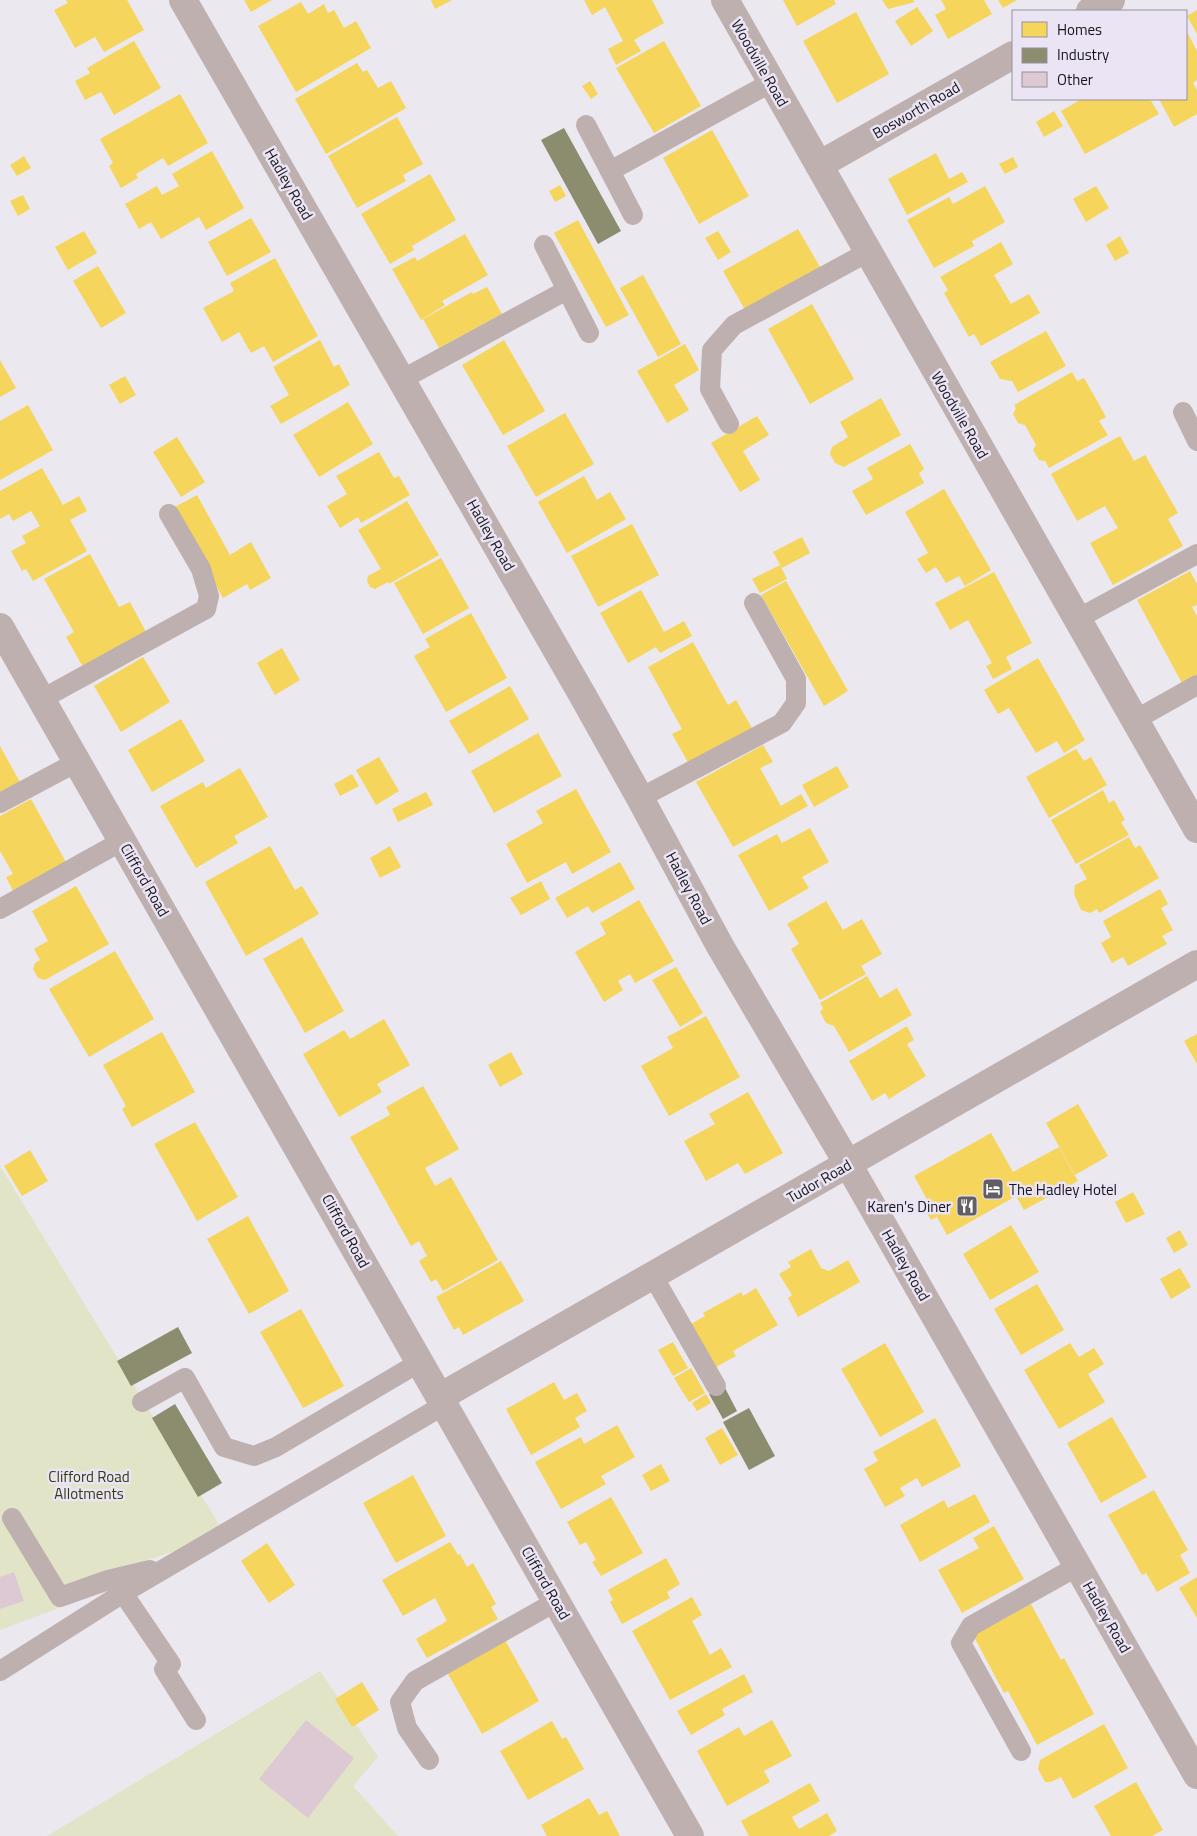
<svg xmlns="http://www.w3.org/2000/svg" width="1197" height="1836" font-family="'Titillium Web',sans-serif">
<rect width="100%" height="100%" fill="#ebe8f0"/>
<g fill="#e1e4c6">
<polygon points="0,1166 225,1534 106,1574 107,1590 0,1630"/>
<polygon points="320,1671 378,1757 353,1786 398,1836 47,1836"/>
</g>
<g fill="#f6d55c">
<polygon points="66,0 127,0 144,30 104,52 95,37 75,48 54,10 68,3"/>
<polygon points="244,0 272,0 251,12"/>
<polygon points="431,0 452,0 435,9"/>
<polygon points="584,0 652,0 664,23 634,40 641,51 616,65 608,49 623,41 605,7 592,15"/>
<polygon points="783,0 834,0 836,4 797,26"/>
<polygon points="882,0 913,0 915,2 888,9"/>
<polygon points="941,0 984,0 992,14 948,39 935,15 946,9"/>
<polygon points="998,0 1017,0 1003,8"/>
<polygon points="301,2 308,14 324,4 328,13 334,10 344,28 356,21 371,48 296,92 258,26"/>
<polygon points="917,7 933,31 911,46 895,21"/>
<polygon points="1197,10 1197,34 1187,16"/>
<polygon points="856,12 889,74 837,103 803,41"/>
<polygon points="1186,30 1197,51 1197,80 1193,83 1197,90 1197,114 1174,127 1159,99 1186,99"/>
<polygon points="134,41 161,88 114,115 101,92 85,100 75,81 90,73 87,68"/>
<polygon points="664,41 701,106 654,133 616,68"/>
<polygon points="357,63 363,72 367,70 378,88 391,81 406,108 326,154 295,99"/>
<polygon points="590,81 598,94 591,99 582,86"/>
<polygon points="180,94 208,143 168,166 163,158 136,174 138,178 121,188 109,166 113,163 100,139"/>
<polygon points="1082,99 1150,99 1159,114 1085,154 1061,111"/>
<polygon points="1054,111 1063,126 1044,137 1036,122"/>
<polygon points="397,117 423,164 403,175 406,181 357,208 328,156"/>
<polygon points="712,130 749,196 699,224 663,158"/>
<polygon points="212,151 244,208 206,230 199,217 161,239 151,222 139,229 125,204 157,186 162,195 179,186 172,174"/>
<polygon points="936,153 949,179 962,172 968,182 907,215 888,179"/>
<polygon points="24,156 31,168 17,176 10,165"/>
<polygon points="1013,157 1018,167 1005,174 999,164"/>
<polygon points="430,174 456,220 412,246 414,250 390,264 361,214"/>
<polygon points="560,185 566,196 555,202 549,191"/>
<polygon points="985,186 1005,222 972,241 974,246 934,268 907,220 949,197 953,204"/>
<polygon points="1096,186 1109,208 1086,222 1073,199"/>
<polygon points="23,195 30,209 18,216 10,201"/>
<polygon points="251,218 271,252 227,276 208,242"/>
<polygon points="578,220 629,315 606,327 554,233"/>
<polygon points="798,229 820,267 745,310 723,271"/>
<polygon points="84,231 97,253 68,270 55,247"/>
<polygon points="718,231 731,252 718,260 705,238"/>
<polygon points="465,234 488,275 442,301 445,305 421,320 392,269 415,257 417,261"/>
<polygon points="1120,236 1129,253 1115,261 1106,245"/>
<polygon points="1001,242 1013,264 994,275 1011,304 1029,294 1040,313 981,346 974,334 969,337 944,293 948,290 940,277"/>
<polygon points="275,258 318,336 273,362 264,346 251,353 239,332 222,342 203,308 234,291 230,283"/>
<polygon points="98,266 126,313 101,328 73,281"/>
<polygon points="643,275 681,344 658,357 620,288"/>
<polygon points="487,287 502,314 439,348 423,319 472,292 473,294"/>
<polygon points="812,304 854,379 810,404 768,329"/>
<polygon points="1046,331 1066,366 1018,392 1012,381 1000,379 990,362"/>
<polygon points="320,340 334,367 339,364 350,385 281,424 270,406 289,395 273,367"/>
<polygon points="504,340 545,411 503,435 462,365"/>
<polygon points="685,344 699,370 674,385 689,410 667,423 637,371"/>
<polygon points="0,360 16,388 0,397"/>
<polygon points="1072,372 1077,381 1084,378 1096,399 1106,417 1099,421 1108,435 1049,468 1045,461 1039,460 1033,450 1036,445 1025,425 1018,423 1013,414 1016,408 1014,405"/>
<polygon points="125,376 136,395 120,404 109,385"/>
<polygon points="881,398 901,435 844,467 835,463 830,454 832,447 848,437 840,422"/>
<polygon points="348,402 373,444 319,477 293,435"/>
<polygon points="28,405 53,450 0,480 0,421"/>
<polygon points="565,413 594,464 536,497 507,446"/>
<polygon points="757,416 769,435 743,451 760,480 740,492 711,443"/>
<polygon points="1120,436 1134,461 1145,455 1178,513 1168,519 1183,546 1113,585 1090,543 1118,528 1105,506 1077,521 1051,474"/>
<polygon points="177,437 205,482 181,497 153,452"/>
<polygon points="910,444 924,469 919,473 924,483 866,515 852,491 873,479 867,468"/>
<polygon points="379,452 394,478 399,476 410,495 361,523 358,517 340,528 327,506 347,494 336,476"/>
<polygon points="42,468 63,505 79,496 87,511 70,520 87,551 33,581 26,569 22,571 11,551 26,543 22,536 40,526 31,511 13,521 9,514 0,519 0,491"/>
<polygon points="584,476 597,500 610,492 626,519 567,553 538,502"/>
<polygon points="944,489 991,570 965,586 959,576 946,583 936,567 926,573 917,559 928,553 905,512"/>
<polygon points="197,495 230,555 251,542 271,578 250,590 247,584 223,598 173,508"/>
<polygon points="407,501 439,555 389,584 388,582 375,589 370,587 367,581 368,576 381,569 358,530"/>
<polygon points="632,524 659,575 598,607 571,556"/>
<polygon points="802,537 810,553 782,568 773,552"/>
<polygon points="90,554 119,607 130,602 146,632 83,667 66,637 74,632 44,579"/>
<polygon points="441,558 469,608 423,634 394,583"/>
<polygon points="780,565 787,579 760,593 752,579"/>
<polygon points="1190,571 1197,584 1197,605 1192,607 1197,616 1197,678 1183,685 1137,600"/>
<polygon points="994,572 1032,643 1006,657 1012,669 993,679 986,666 992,663 968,620 950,630 935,603"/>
<polygon points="786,581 848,691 824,706 761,595"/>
<polygon points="641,590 664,632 684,621 692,636 660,653 656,647 628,663 600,613"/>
<polygon points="471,613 507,678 446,712 414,656 430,647 425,639"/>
<polygon points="693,642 728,705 736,700 753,730 689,764 672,734 682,729 648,667"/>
<polygon points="282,648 300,680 275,695 257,663"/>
<polygon points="143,657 170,702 121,732 94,686"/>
<polygon points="1038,658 1085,740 1064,753 1057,741 1036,753 1009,708 998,714 984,690"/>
<polygon points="510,686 529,719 469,754 449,721"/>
<polygon points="181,719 205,761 152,792 128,750"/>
<polygon points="538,733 562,776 494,813 471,771"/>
<polygon points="763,745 773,762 760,768 781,806 801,794 808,806 733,847 696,782"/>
<polygon points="0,746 20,782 0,793"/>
<polygon points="1076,749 1084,761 1091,757 1107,785 1049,818 1026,777"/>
<polygon points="379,757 399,791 376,805 356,770"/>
<polygon points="837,766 849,787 814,807 802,785"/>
<polygon points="240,768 268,817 234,836 238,843 196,868 160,806 203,782 206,788"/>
<polygon points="352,774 359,786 340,796 334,784"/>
<polygon points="576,789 611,852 572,874 566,862 527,883 506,844 543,823 536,811"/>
<polygon points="1103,790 1109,803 1114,800 1125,820 1121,822 1129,835 1076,864 1051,820"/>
<polygon points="426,792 433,805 398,822 392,809"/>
<polygon points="31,799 67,864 14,893 6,877 13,874 0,851 0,816"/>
<polygon points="810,828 829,862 802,877 809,888 769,911 738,855 777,834 782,843"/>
<polygon points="1129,837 1135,848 1140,845 1159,878 1099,913 1097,909 1090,913 1081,910 1074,894 1075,885 1087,879 1079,865"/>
<polygon points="270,846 295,890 302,886 319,914 246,956 205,882"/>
<polygon points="390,846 401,867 380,878 370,858"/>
<polygon points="620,862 635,889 592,913 588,906 567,918 555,898"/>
<polygon points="541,881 550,899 521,915 510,898"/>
<polygon points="76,886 109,944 45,980 38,978 33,969 35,963 40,960 34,949 48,941 32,911"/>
<polygon points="1160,889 1168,904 1161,908 1173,930 1162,936 1167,944 1128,966 1123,957 1112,963 1101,943 1111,937 1103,921"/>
<polygon points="639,900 674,961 635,983 630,974 618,981 623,990 604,1002 575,952 606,934 600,923"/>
<polygon points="826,901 843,930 862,919 882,954 861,966 866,974 820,1000 791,949 799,944 787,924"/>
<polygon points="302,937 344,1011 305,1033 263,959"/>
<polygon points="115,951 154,1019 89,1057 49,989"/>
<polygon points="676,967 703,1013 680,1027 652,980"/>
<polygon points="867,976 880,998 897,988 912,1015 849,1052 834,1026 826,1023 820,1012 823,1008 820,1003"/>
<polygon points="706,1016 740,1077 669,1116 641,1066 673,1048 667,1037"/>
<polygon points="384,1019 410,1065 377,1084 382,1092 339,1117 303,1054 344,1030 350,1039"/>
<polygon points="907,1026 914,1040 907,1044 926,1076 889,1099 885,1093 872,1101 849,1061"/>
<polygon points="162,1032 195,1092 132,1127 122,1109 126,1106 103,1065"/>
<polygon points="1197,1034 1197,1064 1184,1041"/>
<polygon points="511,1052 523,1074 500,1087 488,1065"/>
<polygon points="423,1086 459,1149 425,1168 435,1186 451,1177 498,1260 443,1291 436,1279 431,1282 419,1261 427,1256 419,1241 411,1246 350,1137 390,1115 386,1107"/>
<polygon points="748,1092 783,1153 745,1174 738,1163 706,1181 684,1141 715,1124 709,1114"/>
<polygon points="1078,1104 1108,1156 1075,1175 1046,1123"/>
<polygon points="195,1122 238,1197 197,1221 154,1144"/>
<polygon points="991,1133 1013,1172 1059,1147 1078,1181 1024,1210 1016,1196 947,1235 937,1217 931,1220 922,1205 928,1201 914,1176"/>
<polygon points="30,1150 48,1181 22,1196 4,1166"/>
<polygon points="1133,1192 1145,1214 1126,1223 1115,1202"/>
<polygon points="248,1216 289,1291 249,1314 207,1239"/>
<polygon points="1011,1225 1039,1272 990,1300 963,1254"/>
<polygon points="1180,1230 1188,1245 1174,1253 1166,1238"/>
<polygon points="811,1249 821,1268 829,1271 848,1260 860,1282 798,1317 788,1298 792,1295 779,1274 791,1267 788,1262"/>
<polygon points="501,1261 524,1301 463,1335 459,1327 454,1330 436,1297"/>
<polygon points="1180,1268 1191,1287 1171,1299 1160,1279"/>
<polygon points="1037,1284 1064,1330 1021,1355 994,1309"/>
<polygon points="756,1288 778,1325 733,1351 736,1356 716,1367 691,1324 705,1316 703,1313 741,1292 743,1296"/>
<polygon points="301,1309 344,1386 303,1408 260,1332"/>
<polygon points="673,1342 688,1368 673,1376 658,1350"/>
<polygon points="885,1343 924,1412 880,1437 841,1369"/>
<polygon points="1070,1343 1079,1357 1094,1348 1104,1364 1088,1374 1105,1402 1059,1429 1024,1370"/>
<polygon points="691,1368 705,1393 689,1402 674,1378"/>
<polygon points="554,1382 564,1400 577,1393 587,1411 575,1418 580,1427 531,1455 506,1409"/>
<polygon points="706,1394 711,1403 697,1411 692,1403"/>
<polygon points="1112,1417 1147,1477 1101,1503 1067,1443"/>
<polygon points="935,1418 961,1466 922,1487 917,1478 900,1488 905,1496 885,1507 864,1469 878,1461 873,1452"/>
<polygon points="617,1425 635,1457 601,1476 606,1484 561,1509 535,1462 581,1437 584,1444"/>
<polygon points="722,1428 738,1455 720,1465 705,1438"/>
<polygon points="661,1464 670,1481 651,1491 642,1475"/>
<polygon points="413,1475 446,1536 396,1563 363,1503"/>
<polygon points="1154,1490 1188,1550 1180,1555 1190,1573 1157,1592 1146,1573 1142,1575 1108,1515"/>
<polygon points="975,1494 990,1522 920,1562 900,1525 944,1500 948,1508"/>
<polygon points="611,1497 643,1553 601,1576 592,1562 596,1560 586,1542 580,1545 567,1522"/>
<polygon points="994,1526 1024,1579 962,1613 938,1570 979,1548 973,1538"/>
<polygon points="450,1542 458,1555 460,1554 467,1567 473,1563 496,1604 491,1607 498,1619 427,1658 416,1639 447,1621 435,1598 403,1616 382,1580"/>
<polygon points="267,1543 295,1585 269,1603 241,1561"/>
<polygon points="666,1558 680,1584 667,1592 670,1598 622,1624 610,1602 613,1600 608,1590"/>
<polygon points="1197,1577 1197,1618 1179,1588"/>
<polygon points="692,1597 702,1615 692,1621 710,1655 721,1648 732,1667 670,1700 632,1631"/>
<polygon points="1031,1604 1061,1660 1064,1658 1094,1714 1037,1745 1008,1691 1004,1693 973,1635"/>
<polygon points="505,1640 539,1701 482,1734 447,1672"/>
<polygon points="744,1674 753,1692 722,1709 725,1715 691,1735 677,1711"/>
<polygon points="362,1682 379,1710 352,1727 335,1699"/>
<polygon points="772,1720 792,1756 764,1771 770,1782 727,1806 697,1751 739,1727 744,1736"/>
<polygon points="552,1721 562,1739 566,1737 584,1769 528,1800 500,1751"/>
<polygon points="1104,1724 1128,1768 1073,1799 1061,1777 1051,1782 1045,1782 1038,1769 1040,1760"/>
<polygon points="1136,1782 1163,1830 1152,1836 1111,1836 1094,1806"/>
<polygon points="810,1783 820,1801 792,1817 795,1823 799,1829 827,1813 837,1831 829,1836 749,1836 741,1821"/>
<polygon points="589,1798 599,1815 607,1811 620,1836 547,1836 541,1825"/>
</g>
<g fill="#8c8c6e">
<polygon points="564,128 621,231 598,244 541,140"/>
<polygon points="178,1327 192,1353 131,1386 117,1361"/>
<polygon points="724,1386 737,1411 723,1419 709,1394"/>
<polygon points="175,1404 222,1483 198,1497 152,1418"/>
<polygon points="749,1408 775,1456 749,1470 723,1422"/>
</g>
<g fill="#ddc9d4">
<polygon points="14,1572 24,1601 0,1609 0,1577"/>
<polygon points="306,1720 354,1758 308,1818 259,1779"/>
</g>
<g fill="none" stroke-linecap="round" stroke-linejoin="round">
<g stroke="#bfb0b0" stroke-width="20">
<polyline points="586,125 633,215"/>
<polyline points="610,171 772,82"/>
<polyline points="544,245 589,333"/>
<polyline points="401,380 567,290"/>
<polyline points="1183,412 1197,441"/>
<polyline points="729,424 710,389 712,350 734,325 868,252"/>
<polyline points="1077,619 1197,554"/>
<polyline points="42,699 206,609 209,596 201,569 169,514"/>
<polyline points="1135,720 1197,685"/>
<polyline points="640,798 782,723 796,703 796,679 754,603"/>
<polyline points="0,803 77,762"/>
<polyline points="0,909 122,841"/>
<polyline points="653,1276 716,1386"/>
<polyline points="142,1402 185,1378 224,1447 254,1456 276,1447 420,1362"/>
<polyline points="12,1518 60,1597 108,1580 150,1570"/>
<polyline points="0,1671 123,1593"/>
<polyline points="196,1720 164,1669 171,1664 123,1593 444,1405"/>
<polyline points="1021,1751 961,1643 971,1626 1078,1566"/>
<polyline points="429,1760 407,1728 400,1702 415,1681 557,1601"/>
</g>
<g stroke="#bfb0b0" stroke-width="28">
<polyline points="183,0 583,696 640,798 720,946 848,1164 1197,1775"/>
<polyline points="725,0 1197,829"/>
<polyline points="1090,11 1111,0"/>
<polyline points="819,165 1013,55"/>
<polyline points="0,627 690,1836"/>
<polyline points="440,1397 1197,964"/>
</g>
</g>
<defs>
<g id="hotel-square" transform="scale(1.125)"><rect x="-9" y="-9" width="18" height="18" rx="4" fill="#615e64" stroke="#eae4f4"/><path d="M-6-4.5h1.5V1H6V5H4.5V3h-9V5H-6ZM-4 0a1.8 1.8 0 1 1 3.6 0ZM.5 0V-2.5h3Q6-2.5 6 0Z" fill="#fff"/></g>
<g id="restaurant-square" transform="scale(1.125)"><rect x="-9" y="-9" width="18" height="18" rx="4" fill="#615e64" stroke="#eae4f4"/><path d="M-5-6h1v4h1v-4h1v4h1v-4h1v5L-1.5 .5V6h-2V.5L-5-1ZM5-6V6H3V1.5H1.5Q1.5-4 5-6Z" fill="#fff"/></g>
</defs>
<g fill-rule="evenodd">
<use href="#hotel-square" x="993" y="1189"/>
<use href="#restaurant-square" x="967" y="1206"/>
</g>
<g text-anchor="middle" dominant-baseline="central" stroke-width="5" stroke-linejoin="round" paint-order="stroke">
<g font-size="15" fill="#161419" stroke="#eae4f4">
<text transform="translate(760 63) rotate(60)">Woodville Road</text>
<text transform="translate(916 110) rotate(-30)">Bosworth Road</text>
<text transform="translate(289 184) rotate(60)">Hadley Road</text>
<text transform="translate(960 415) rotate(60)">Woodville Road</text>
<text transform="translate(491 535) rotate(60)">Hadley Road</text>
<text transform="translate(145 880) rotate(60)">Clifford Road</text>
<text transform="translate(689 888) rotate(62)">Hadley Road</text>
<text transform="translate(819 1181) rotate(-30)">Tudor Road</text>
<text transform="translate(346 1231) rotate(61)">Clifford Road</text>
<text transform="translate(906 1265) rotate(60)">Hadley Road</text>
<text transform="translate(546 1583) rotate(60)">Clifford Road</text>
<text transform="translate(1107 1617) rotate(60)">Hadley Road</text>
</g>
<g font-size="15" fill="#161419" stroke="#eae4f4" text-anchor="start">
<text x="1009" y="1189">The Hadley Hotel</text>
<text x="951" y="1206" text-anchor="end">Karen's Diner</text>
</g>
<g font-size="15" fill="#363a0f" stroke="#eae4f4">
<text x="89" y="1476">Clifford Road<tspan x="89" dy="17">Allotments</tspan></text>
</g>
</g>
<rect x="1012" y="10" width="175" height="90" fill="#eae4f4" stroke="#95919c"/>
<rect x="1022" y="22" width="25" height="15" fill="#f6d55c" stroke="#95919c"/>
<text x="1057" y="35" font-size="15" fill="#161419">Homes</text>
<rect x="1022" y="48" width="25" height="15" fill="#8c8c6e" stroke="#95919c"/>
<text x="1057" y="60" font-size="15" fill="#161419">Industry</text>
<rect x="1022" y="72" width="25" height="15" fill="#ddc9d4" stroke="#95919c"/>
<text x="1057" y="85" font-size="15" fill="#161419">Other</text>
</svg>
